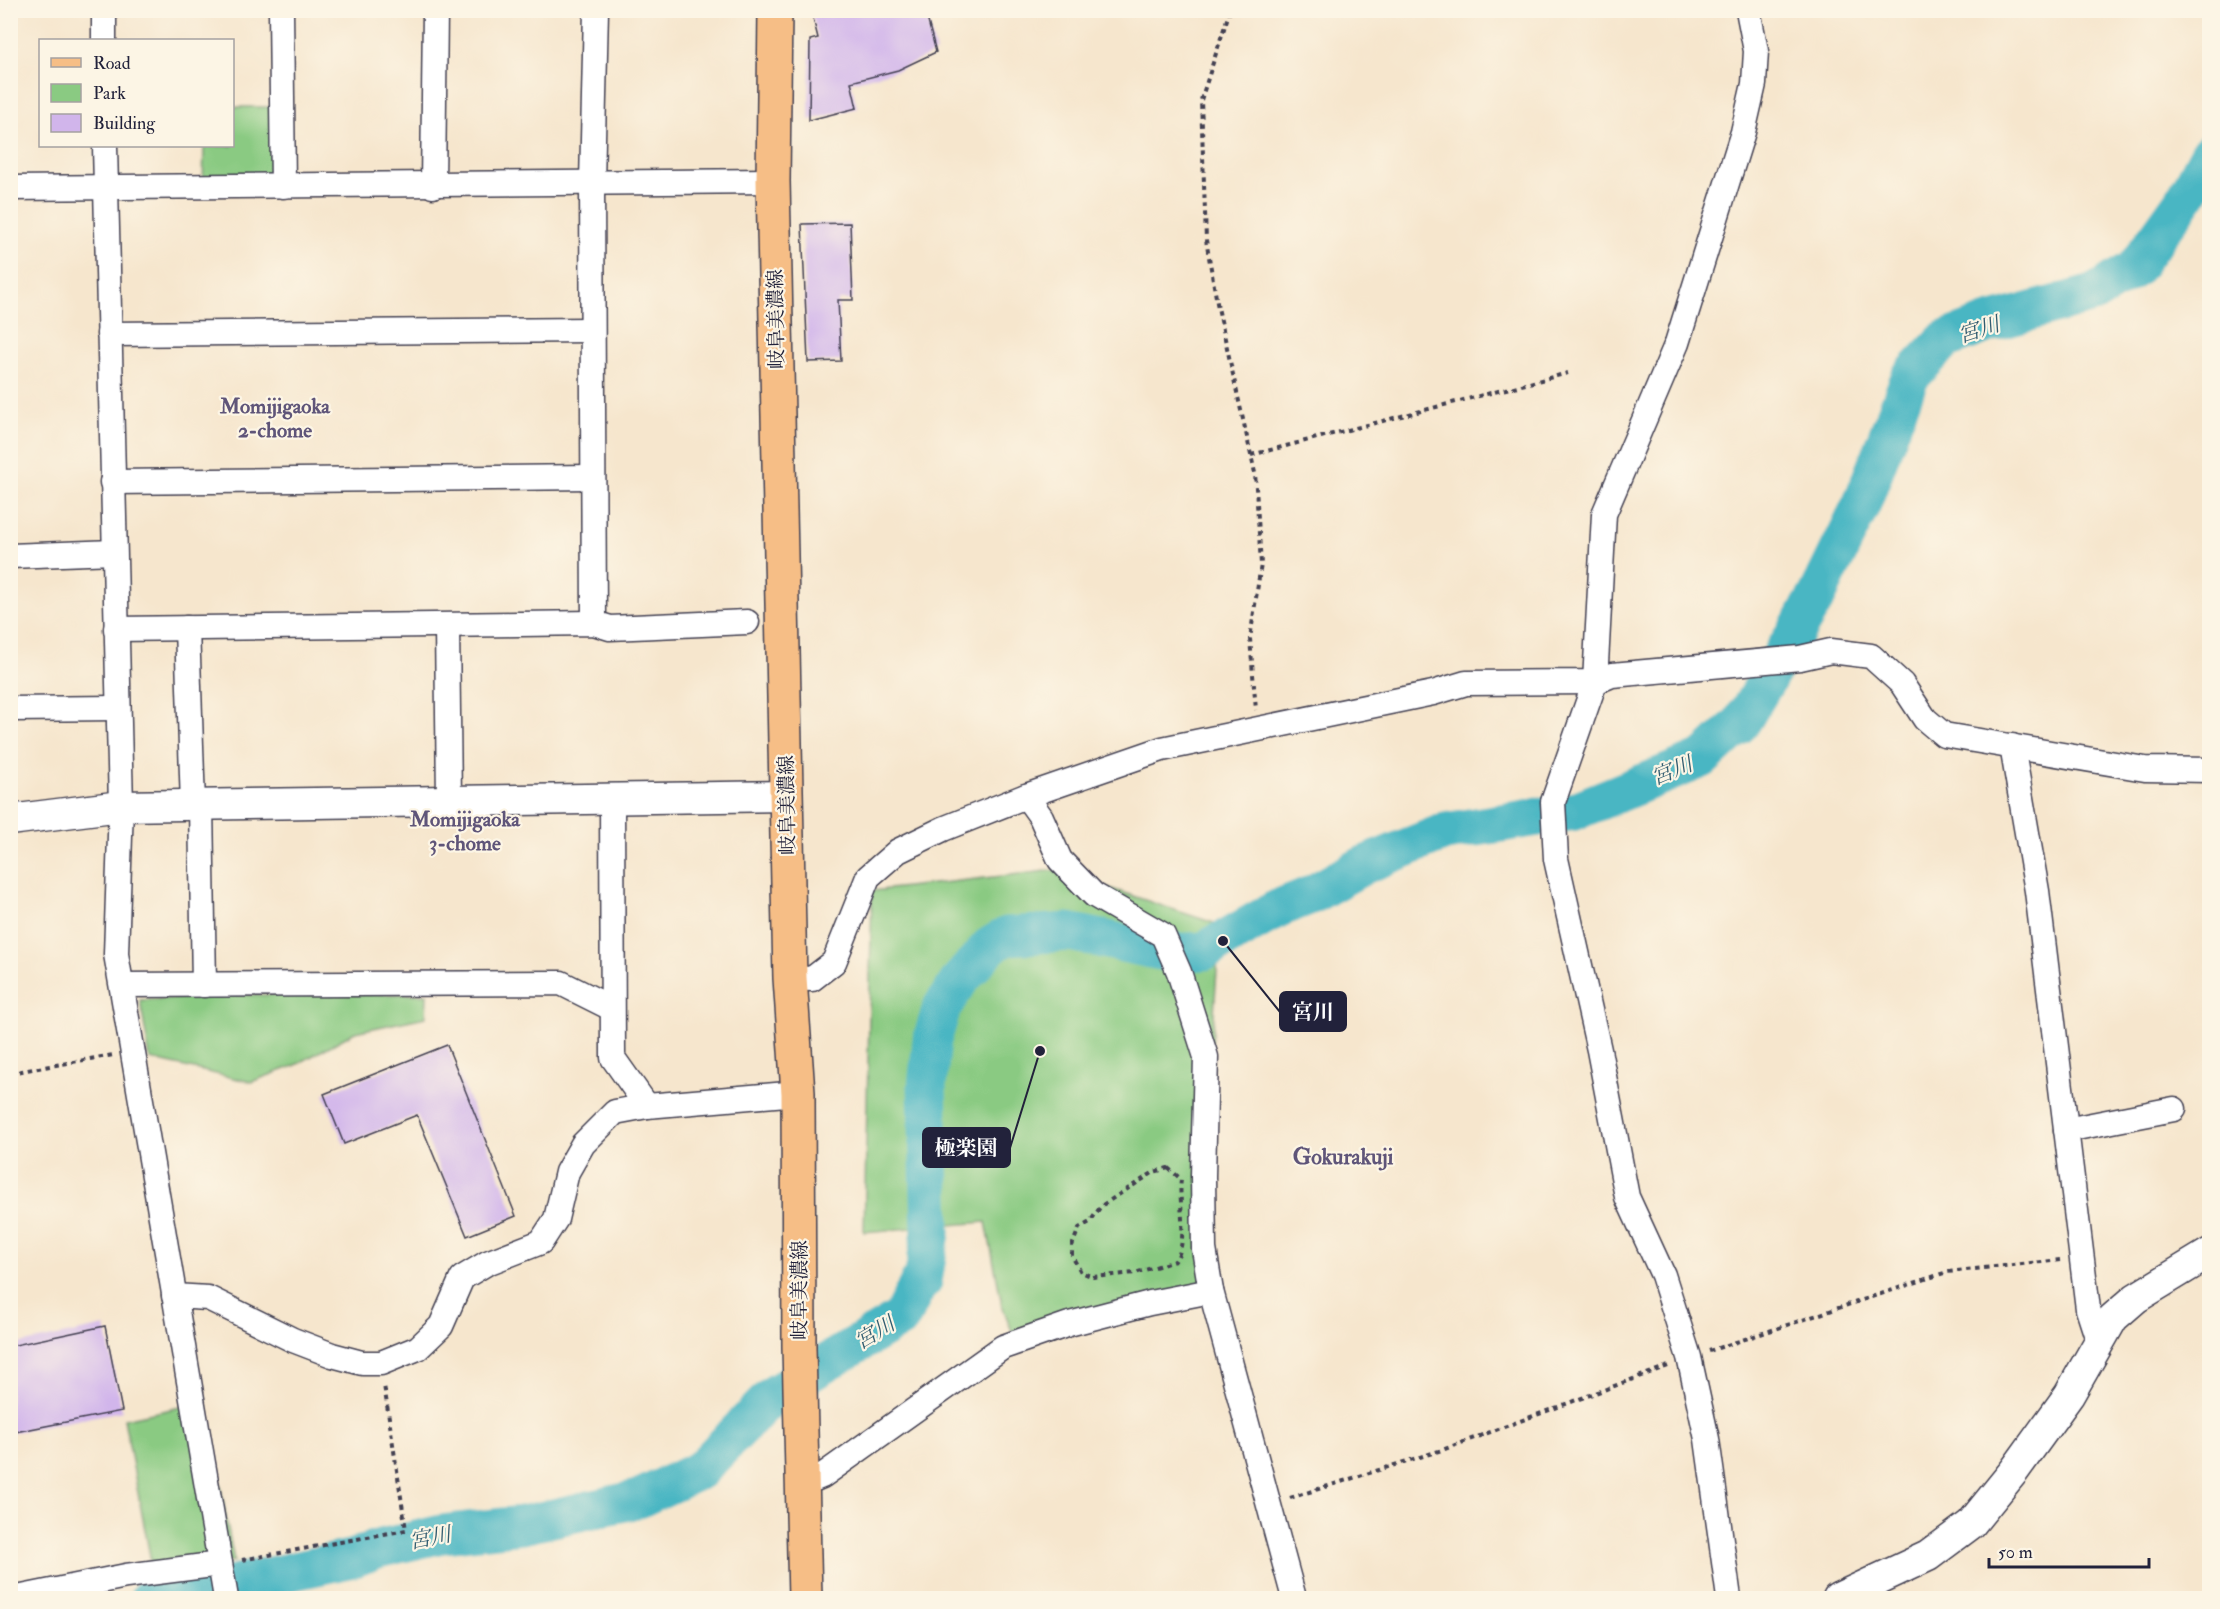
<svg xmlns="http://www.w3.org/2000/svg" width="2220" height="1609" font-family="'IM FELL Double Pica','Noto Serif JP',serif">
<rect width="100%" height="100%" fill="#fcf5e5"/>
<filter id="ink" filterUnits="userSpaceOnUse"><feTurbulence type="fractalNoise" baseFrequency=".0167" numOctaves="2"/><feDisplacementMap in="SourceGraphic" scale="12" xChannelSelector="R" yChannelSelector="G"/><feConvolveMatrix kernelMatrix="1 2 1 2 8 2 1 2 1" color-interpolation-filters="sRGB"/></filter>
<filter id="wash" filterUnits="userSpaceOnUse"><feTurbulence type="fractalNoise" baseFrequency=".008" numOctaves="4" result="noise"/><feDisplacementMap in="SourceGraphic" scale="24" xChannelSelector="R" yChannelSelector="G"/><feGaussianBlur stdDeviation="1.35" result="paint"/><feColorMatrix in="noise" values="0 0 0 0 0 0 0 0 0 0 0 0 0 0 0 0 0 1.4 0 .05"/><feComposite in="paint" operator="in"/></filter>
<g filter="url(#wash)">
<rect width="100%" height="100%" fill="#f6e6cd"/>
<g fill="#8aca82" stroke="#56765e" stroke-width="1.5">
<polygon points="233,107 282,107 283,186 203,186 204,146 232,146"/>
<polygon points="1055,870 1220,925 1203,1176 1211,1291 1017,1344 1002,1305 986,1222 864,1232 872,891"/>
<polygon points="427,994 426,1017 355,1032 294,1066 251,1082 150,1059 140,1000 232,995"/>
<polygon points="205,1402 234,1561 153,1572 124,1419"/>
</g>
<g fill="none" stroke-linecap="round" stroke-linejoin="round">
<polyline stroke="#49b6c3" stroke-width="39" points="149,1598 229,1585 354,1558 377,1549 442,1534 522,1525 638,1499 700,1470 773,1395 901,1318 919,1283 923,1281 931,1232 927,1086 932,1040 942,1007 960,980 990,946 1007,936 1069,932 1170,953 1204,951 1279,908 1311,895 1364,865 1445,832 1575,811 1702,759 1741,723 1817,596 1862,503 1910,377 1945,340 1989,323 2093,294 2134,269 2187,195 2210,152"/>
</g>
<g id="blocks">
<g fill="#d1b5eb">
<polygon points="811,10 925,10 936,52 898,70 851,82 857,108 809,120 810,40 818,38"/>
<polygon points="850,223 853,300 838,300 841,361 808,362 802,224"/>
<polygon points="447,1045 516,1216 467,1236 417,1115 344,1144 324,1094"/>
<polygon points="105,1326 122,1411 10,1433 10,1346"/>
</g>
</g>
</g>
<g filter="url(#ink)">
<use href="#blocks" fill-opacity="0" stroke="#423f51" stroke-width="1.5"/>
<g fill="none" stroke-linecap="round" stroke-linejoin="round">
<g stroke="#423f51" stroke-width="27">
<g id="minor">
<polyline points="104,10 104,40"/>
<polyline points="281,10 283,186"/>
<polyline points="105,146 121,806 116,954 226,1598"/>
<polyline points="433,186 435,10"/>
<polyline points="10,188 773,181"/>
<polyline points="109,334 592,330"/>
<polyline points="112,482 592,477"/>
<polyline points="10,556 114,552"/>
<polyline points="594,623 592,183 596,10"/>
<polyline points="447,626 449,801"/>
<polyline points="187,628 193,805"/>
<polyline points="116,629 594,623 610,628 747,622"/>
<polyline points="10,709 118,708"/>
<polyline points="2012,746 2037,891 2088,1309 2099,1343"/>
<polyline points="1026,796 1041,817 1060,860 1094,895 1163,935 1179,972 1206,1057 1203,1176 1204,1249 1211,1291 1294,1598"/>
<polyline points="612,800 613,1058 647,1106"/>
<polyline points="201,805 204,985"/>
<polyline points="790,978 812,979 834,962 868,877 898,851 943,829 1026,796 1162,749 1433,693 1466,683 1595,682 1612,675 1800,658 1831,651 1871,656 1902,684 1925,719 1944,735 2145,769 2210,770"/>
<polyline points="122,985 561,983 611,1008"/>
<polyline points="2066,1130 2174,1109"/>
<polyline points="174,1296 208,1298 293,1340 332,1355 362,1363 381,1363 418,1348 441,1326 462,1278 487,1263 541,1242 556,1219 567,1172 583,1144 615,1112 647,1106 798,1093"/>
<polyline points="803,1484 822,1476 1003,1347 1069,1324 1150,1303 1211,1291"/>
<polyline points="17,1598 126,1576 220,1564"/>
<polyline points="1729,1598 1707,1439 1689,1357 1663,1275 1627,1197 1599,1050 1556,859 1553,802 1595,682 1604,514 1677,343 1743,132 1754,84 1756,51 1748,10"/>
</g>
</g>
<g stroke="#423f51" stroke-width="33">
<g id="tertiary">
<polyline points="10,820 121,806 787,796"/>
<polyline points="1838,1598 1928,1556 1971,1524 2014,1471 2069,1395 2113,1318 2136,1298 2210,1253"/>
</g>
</g>
<g stroke="#423f51" stroke-width="36">
<polyline id="primary" points="775,10 773,181 790,978 798,1093 799,1347 805,1598"/>
</g>
<g stroke="#423f51" stroke-width="4" stroke-dasharray="4.5 4.5" stroke-linecap="butt">
<polyline points="1230,10 1201,100 1206,240 1217,303 1255,473 1261,564 1250,639 1256,710"/>
<polyline points="1251,455 1568,373"/>
<polyline points="10,1073 113,1055"/>
<path d="M 1168,1168 L 1181,1179 C 1178,1202 1189,1243 1175,1261 L 1135,1273 L 1093,1277 L 1081,1272 L 1072,1256 L 1072,1246 L 1079,1228 L 1090,1222 L 1101,1206 L 1154,1172 Z"/>
<polyline points="1709,1351 1947,1272 2060,1260"/>
<polyline points="1290,1498 1442,1450 1668,1366"/>
<polyline points="242,1560 406,1530 384,1385"/>
</g>
<use href="#minor" stroke="#fff" stroke-width="24"/>
<use href="#tertiary" stroke="#fff" stroke-width="30"/>
<use href="#primary" stroke="#f6be86" stroke-width="33"/>
</g>
</g>
<g text-anchor="middle" dominant-baseline="central" stroke-width="4.5" stroke-linejoin="round" paint-order="stroke">
<g font-size="20" fill="#22223b" stroke="#fcf5e5">
<text transform="translate(776 319) rotate(-91)">岐阜美濃線</text>
<text transform="translate(787 805) rotate(-91)">岐阜美濃線</text>
<text transform="translate(799 1290) rotate(-90)">岐阜美濃線</text>
</g>
<g font-size="21" font-style="italic" fill="#325d71" stroke="#fcf5e5">
<text transform="translate(1979 330) rotate(-18)">宮川</text>
<text transform="translate(1672 771) rotate(-22)">宮川</text>
<text transform="translate(875 1333) rotate(-31)">宮川</text>
<text transform="translate(430 1538) rotate(-11)">宮川</text>
</g>
<g font-size="21" font-weight="bold" fill="#5f5579" stroke="#fcf5e5">
<text x="275" y="406">Momijigaoka<tspan x="275" dy="24">2-chome</tspan></text>
<text x="465" y="819">Momijigaoka<tspan x="465" dy="24">3-chome</tspan></text>
</g>
<g font-size="22" font-weight="bold" fill="#5f5579" stroke="#fcf5e5">
<text x="1343" y="1157">Gokurakuji</text>
</g>
</g>
<path fill="none" stroke="#22223b" stroke-width="2" d="M1223 941L1280 1012M1040 1051L1010 1148"/>
<g fill="#22223b" stroke="#fcf5e5" stroke-width="2">
<circle cx="1223" cy="941" r="6"/>
<circle cx="1040" cy="1051" r="6"/>
</g>
<g fill="#22223b" stroke="#22223b" stroke-width="2">
<rect x="1280" y="992" width="66" height="39" rx="6"/>
<rect x="923" y="1128" width="87" height="39" rx="6"/>
</g>
<g font-size="21" text-anchor="middle" font-weight="bold" fill="#fff">
<text x="1313" y="1019">宮川</text>
<text x="966" y="1155">極楽園</text>
</g>
<rect width="2220" height="1609" fill="none" stroke="#fcf5e5" stroke-width="36"/>
<rect x="39" y="39" width="195" height="108" fill="#fcf5e5" stroke="#a5a1a1" stroke-width="1.5"/>
<rect x="51" y="58" width="30" height="9" fill="#f6be86" stroke="#a5a1a1" stroke-width="1.5"/>
<text x="93" y="69" font-size="18" fill="#22223b">Road</text>
<rect x="51" y="84" width="30" height="18" fill="#8aca82" stroke="#a5a1a1" stroke-width="1.5"/>
<text x="93" y="99" font-size="18" fill="#22223b">Park</text>
<rect x="51" y="114" width="30" height="18" fill="#d1b5eb" stroke="#a5a1a1" stroke-width="1.5"/>
<text x="93" y="129" font-size="18" fill="#22223b">Building</text>
<path d="M1989 1558v9h160v-9" fill="none" stroke="#22223b" stroke-width="3"/>
<text x="1998" y="1558" font-size="18" fill="#22223b" stroke="#fcf5e5" stroke-width="4.5" paint-order="stroke">50 m</text>
</svg>
